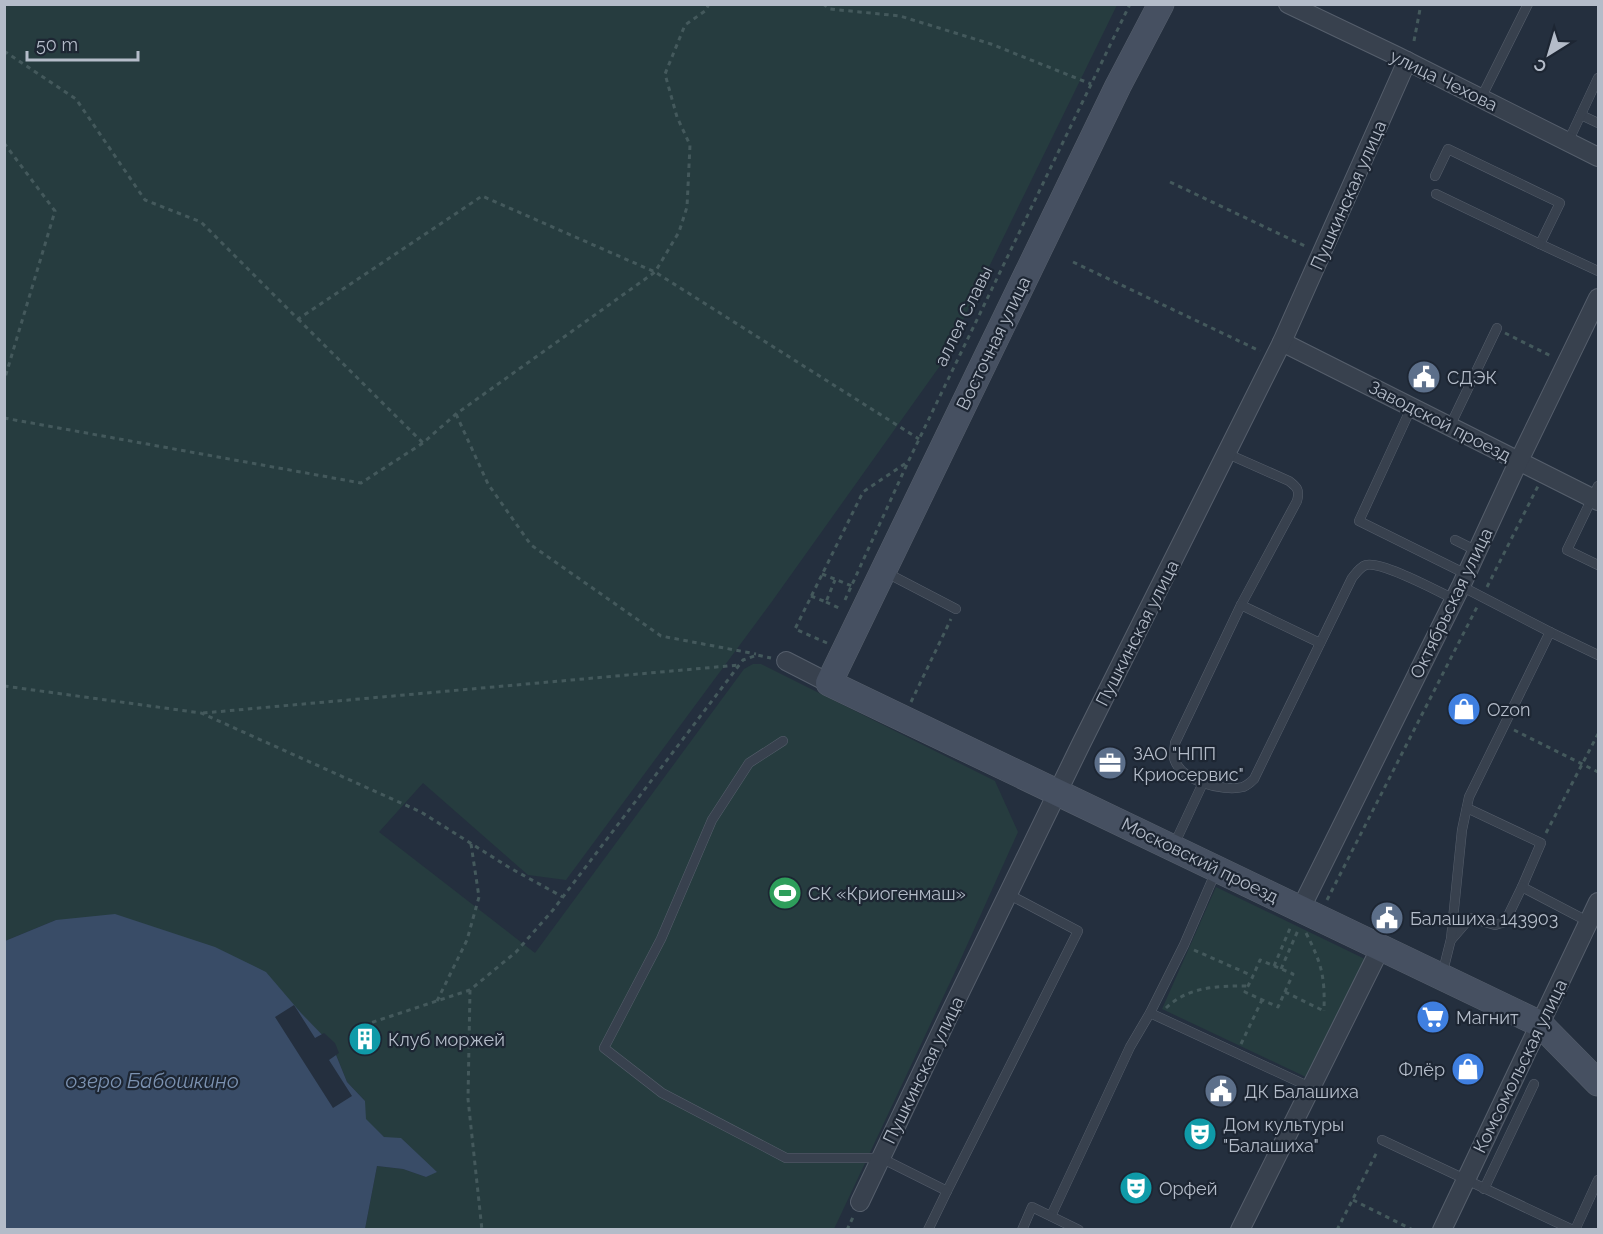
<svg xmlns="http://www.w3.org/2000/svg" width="1603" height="1234" font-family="Raleway,sans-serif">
<rect width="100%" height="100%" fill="#242f3e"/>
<g fill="#263c3f">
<polygon points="5,5 1117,5 942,363 773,600 566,880 528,875 423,783 379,832 535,953 744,669 753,664 761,664 995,781 1018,832 954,974 834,1229 365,1229 377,1166 403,1169 426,1177 436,1171 384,1137 365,1119 365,1101 347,1082 332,1045 301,1014 56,920 5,941"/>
<polygon points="1216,887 1367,960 1310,1079 1162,1009"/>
</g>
<polygon fill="#394c67" points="115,914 215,947 266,972 301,1013 332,1045 347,1082 365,1101 366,1119 384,1137 401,1138 437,1172 426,1177 403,1169 377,1166 365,1229 5,1230 5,941 56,920"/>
<polygon fill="#242f3e" points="294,1005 315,1038 324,1033 335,1043 339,1053 329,1060 352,1096 333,1108 275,1017"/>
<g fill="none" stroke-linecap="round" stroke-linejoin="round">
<g stroke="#565f6c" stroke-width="10">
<g id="lane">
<polyline points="1481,98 1528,4"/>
<polyline points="1581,115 1598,123"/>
<polyline points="1568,142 1598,78"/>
<polyline points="1435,176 1448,149 1560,203 1540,244 1598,271"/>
<polyline points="1436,194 1540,244"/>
<polyline points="1412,406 1359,521 1466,574"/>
<polyline points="1450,426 1497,328"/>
<path d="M 1228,454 L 1289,481 C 1297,487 1300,490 1297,501 L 1241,605 L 1175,743 C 1175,747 1173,754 1174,758 C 1180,781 1223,792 1243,787 C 1248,785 1251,782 1254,779 L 1352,578 C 1356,573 1360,567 1366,565 C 1382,561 1437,591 1454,599"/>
<polyline points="1598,486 1567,550 1598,565"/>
<polyline points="1455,540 1477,551"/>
<polyline points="885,572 956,609"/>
<polyline points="1241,605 1320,643"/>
<polyline points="1550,632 1598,655"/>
<polyline points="783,741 749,763 712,820 661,939 604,1048 662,1093 786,1158 881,1158 947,1191 1078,931 1008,894"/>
<polyline points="1467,808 1541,843 1522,887 1589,922"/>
<polyline points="1173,847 1202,785"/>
<polyline points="1451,940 1470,918 1495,925 1505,922 1522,887"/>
<polyline points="1442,975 1451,939 1462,830 1469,797 1550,632 1461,586"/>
<polyline points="1150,1013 1312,1088"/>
<polyline points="1382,1140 1573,1230"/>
<polyline points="1484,1189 1534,1084"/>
<polyline points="1051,1216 1130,1047 1150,1013 1184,945 1217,869"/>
<polyline points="928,1230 947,1191"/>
<polyline points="1022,1230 1032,1207 1079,1230"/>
<polyline points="1575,1230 1598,1180"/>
</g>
</g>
<g stroke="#565f6c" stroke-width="20">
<g id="street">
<polyline points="1288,4 1397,56 1598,157"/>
<polyline points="1282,342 1598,501"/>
<polyline points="786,661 829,683"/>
<polyline points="1301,908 1461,586 1514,471 1598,298"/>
<polyline points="860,1202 950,1013 1081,744 1282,342 1407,61"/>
<polyline points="1240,1230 1381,947"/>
<polyline points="1442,1230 1598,902"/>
</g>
</g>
<g stroke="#565f6c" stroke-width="27">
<polyline id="secondary" points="1161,4 1118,86 829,683 1540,1024 1598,1083"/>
</g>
<g stroke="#44595c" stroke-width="3" stroke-dasharray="4.5 4.5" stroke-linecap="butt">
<polyline points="823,4 830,9 900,16 991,44 1091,84"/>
<polyline points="1414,41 1421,4"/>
<polyline points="4,51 76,99 145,200 201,222 298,319 482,196 655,272 919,439"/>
<polyline points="4,143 55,211 4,381"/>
<polyline points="1170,182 1307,247"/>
<polyline points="1073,262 1260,351"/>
<polyline points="298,319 423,443"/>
<polyline points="1505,333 1553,357"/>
<polyline points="456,414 488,484 531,545 661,636 756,654"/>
<polyline points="4,418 361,483 423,443 456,414 655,272 679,232 687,207 690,145 677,117 665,74 685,25 705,11 709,4"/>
<polyline points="822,574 852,586"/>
<polyline points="1487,587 1538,486"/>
<polyline points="811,596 826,602 835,580"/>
<polyline points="845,600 908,462 1130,4"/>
<polyline points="826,602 841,609"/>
<polyline points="827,643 795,629 863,492 906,463"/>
<polyline points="4,686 201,713 421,812 510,868 563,897"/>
<polyline points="911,702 951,619"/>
<polyline points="203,713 739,665"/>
<polyline points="1514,730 1598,772"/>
<polyline points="1546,833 1598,734"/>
<polyline points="1327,900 1477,607"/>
<path d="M 1306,933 C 1322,964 1325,977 1324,1011"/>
<polyline points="1194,950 1253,976 1245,992 1278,1007 1293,974 1260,960 1253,976"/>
<polyline points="1274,966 1291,926"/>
<polyline points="1281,969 1299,928"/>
<polyline points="470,990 468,1099 482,1230"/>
<polyline points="1285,992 1324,1011"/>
<polyline points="437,1001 467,940 479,897 471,844"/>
<path d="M 1166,1008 C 1189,986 1218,986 1248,986"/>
<polyline points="355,1028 470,990 516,952 553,910 743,660 757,655 771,658"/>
<polyline points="1241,1044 1262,1000"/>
<polyline points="1353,1200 1413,1230"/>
<polyline points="847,1230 854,1215"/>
<polyline points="1337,1230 1378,1150"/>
</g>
<use href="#lane" stroke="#38414e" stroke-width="9"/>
<use href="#street" stroke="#38414e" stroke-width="18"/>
<use href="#secondary" stroke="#465061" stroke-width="26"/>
</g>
<defs>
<g id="civic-disc" transform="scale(1.725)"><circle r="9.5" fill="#5c6f8a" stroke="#1d2633"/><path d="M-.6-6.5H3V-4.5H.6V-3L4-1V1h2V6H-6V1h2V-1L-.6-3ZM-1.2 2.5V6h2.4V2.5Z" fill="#fff"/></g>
<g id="shop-disc" transform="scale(1.725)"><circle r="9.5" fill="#3f7fe0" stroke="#1d2633"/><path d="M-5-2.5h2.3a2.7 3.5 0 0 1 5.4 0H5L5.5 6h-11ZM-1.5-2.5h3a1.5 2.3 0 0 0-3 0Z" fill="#fff"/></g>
<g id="office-disc" transform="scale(1.725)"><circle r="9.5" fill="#5c6f8a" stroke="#1d2633"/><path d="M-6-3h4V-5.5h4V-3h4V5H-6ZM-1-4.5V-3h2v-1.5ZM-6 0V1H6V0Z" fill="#fff"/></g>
<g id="stadium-disc" transform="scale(1.725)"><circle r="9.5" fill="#2e9e5b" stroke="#1d2633"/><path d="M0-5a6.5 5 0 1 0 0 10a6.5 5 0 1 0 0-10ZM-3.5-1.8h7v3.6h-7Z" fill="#fff"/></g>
<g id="supermarket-disc" transform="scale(1.725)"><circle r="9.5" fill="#3f7fe0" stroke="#1d2633"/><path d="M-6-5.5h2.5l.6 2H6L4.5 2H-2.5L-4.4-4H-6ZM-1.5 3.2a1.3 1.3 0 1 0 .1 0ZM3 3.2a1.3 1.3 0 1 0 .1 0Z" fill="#fff"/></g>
<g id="building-disc" transform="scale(1.725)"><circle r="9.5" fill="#0f9aa8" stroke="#1d2633"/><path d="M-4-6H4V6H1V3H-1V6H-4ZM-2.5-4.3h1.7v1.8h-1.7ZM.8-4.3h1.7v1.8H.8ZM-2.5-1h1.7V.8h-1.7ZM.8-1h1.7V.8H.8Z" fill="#fff"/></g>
<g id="theatre-disc" transform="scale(1.725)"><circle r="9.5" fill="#0f9aa8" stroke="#1d2633"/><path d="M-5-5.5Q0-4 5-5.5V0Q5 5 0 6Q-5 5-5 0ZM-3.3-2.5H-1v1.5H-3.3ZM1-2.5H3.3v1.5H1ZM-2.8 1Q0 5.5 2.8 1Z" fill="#fff"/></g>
</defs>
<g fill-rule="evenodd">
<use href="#civic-disc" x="1424" y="377"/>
<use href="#shop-disc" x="1464" y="709"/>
<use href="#office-disc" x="1110" y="763"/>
<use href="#stadium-disc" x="785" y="893"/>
<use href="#civic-disc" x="1387" y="918"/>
<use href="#supermarket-disc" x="1433" y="1017"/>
<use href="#building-disc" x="365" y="1039"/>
<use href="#shop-disc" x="1468" y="1069"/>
<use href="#civic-disc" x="1221" y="1091"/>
<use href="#theatre-disc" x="1200" y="1134"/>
<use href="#theatre-disc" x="1136" y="1188"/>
</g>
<g text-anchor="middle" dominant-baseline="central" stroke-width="4.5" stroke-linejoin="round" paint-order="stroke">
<g font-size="18" fill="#b4bcc9" stroke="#1d2633">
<text transform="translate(1444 80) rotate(26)">улица Чехова</text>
<text transform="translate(1348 195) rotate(-66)">Пушкинская улица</text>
<text transform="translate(963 316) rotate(-64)">аллея Славы</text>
<text transform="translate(993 343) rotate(-64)">Восточная улица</text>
<text transform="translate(1440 421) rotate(27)">Заводской проезд</text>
<text transform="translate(1451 603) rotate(-64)">Октябрьская улица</text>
<text transform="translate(1137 633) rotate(-63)">Пушкинская улица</text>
<text transform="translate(1200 860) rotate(26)">Московский проезд</text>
<text transform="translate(1520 1066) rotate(-64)">Комсомольская улица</text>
<text transform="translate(923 1070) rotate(-64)">Пушкинская улица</text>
</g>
<g font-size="18" fill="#b4bcc9" stroke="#1d2633" text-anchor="start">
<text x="1447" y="377">СДЭК</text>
<text x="1487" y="709">Ozon</text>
<text x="1133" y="753">ЗАО "НПП<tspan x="1133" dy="21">Криосервис"</tspan></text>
<text x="808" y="893">СК «Криогенмаш»</text>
<text x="1410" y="918">Балашиха 143903</text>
<text x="1456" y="1017">Магнит</text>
<text x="388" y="1039">Клуб моржей</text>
<text x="1445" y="1069" text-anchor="end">Флёр</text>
<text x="1244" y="1091">ДК Балашиха</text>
<text x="1223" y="1124">Дом культуры<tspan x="1223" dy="21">"Балашиха"</tspan></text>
<text x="1159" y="1188">Орфей</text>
</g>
<g font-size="20" font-style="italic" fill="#7c92b1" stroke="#1d2633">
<text x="152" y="1081">озеро Бабошкино</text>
</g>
</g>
<rect width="1603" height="1234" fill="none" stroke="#b4bcc9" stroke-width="12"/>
<g transform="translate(1549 54) rotate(217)" stroke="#1d2633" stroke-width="4.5" paint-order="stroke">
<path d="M0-4.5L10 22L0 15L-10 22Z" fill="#b4bcc9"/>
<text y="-9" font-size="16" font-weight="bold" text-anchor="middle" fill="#b4bcc9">С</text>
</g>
<path d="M27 51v9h111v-9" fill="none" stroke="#b4bcc9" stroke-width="3"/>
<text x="36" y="51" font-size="18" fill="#b4bcc9" stroke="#1d2633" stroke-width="4.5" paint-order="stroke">50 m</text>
</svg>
